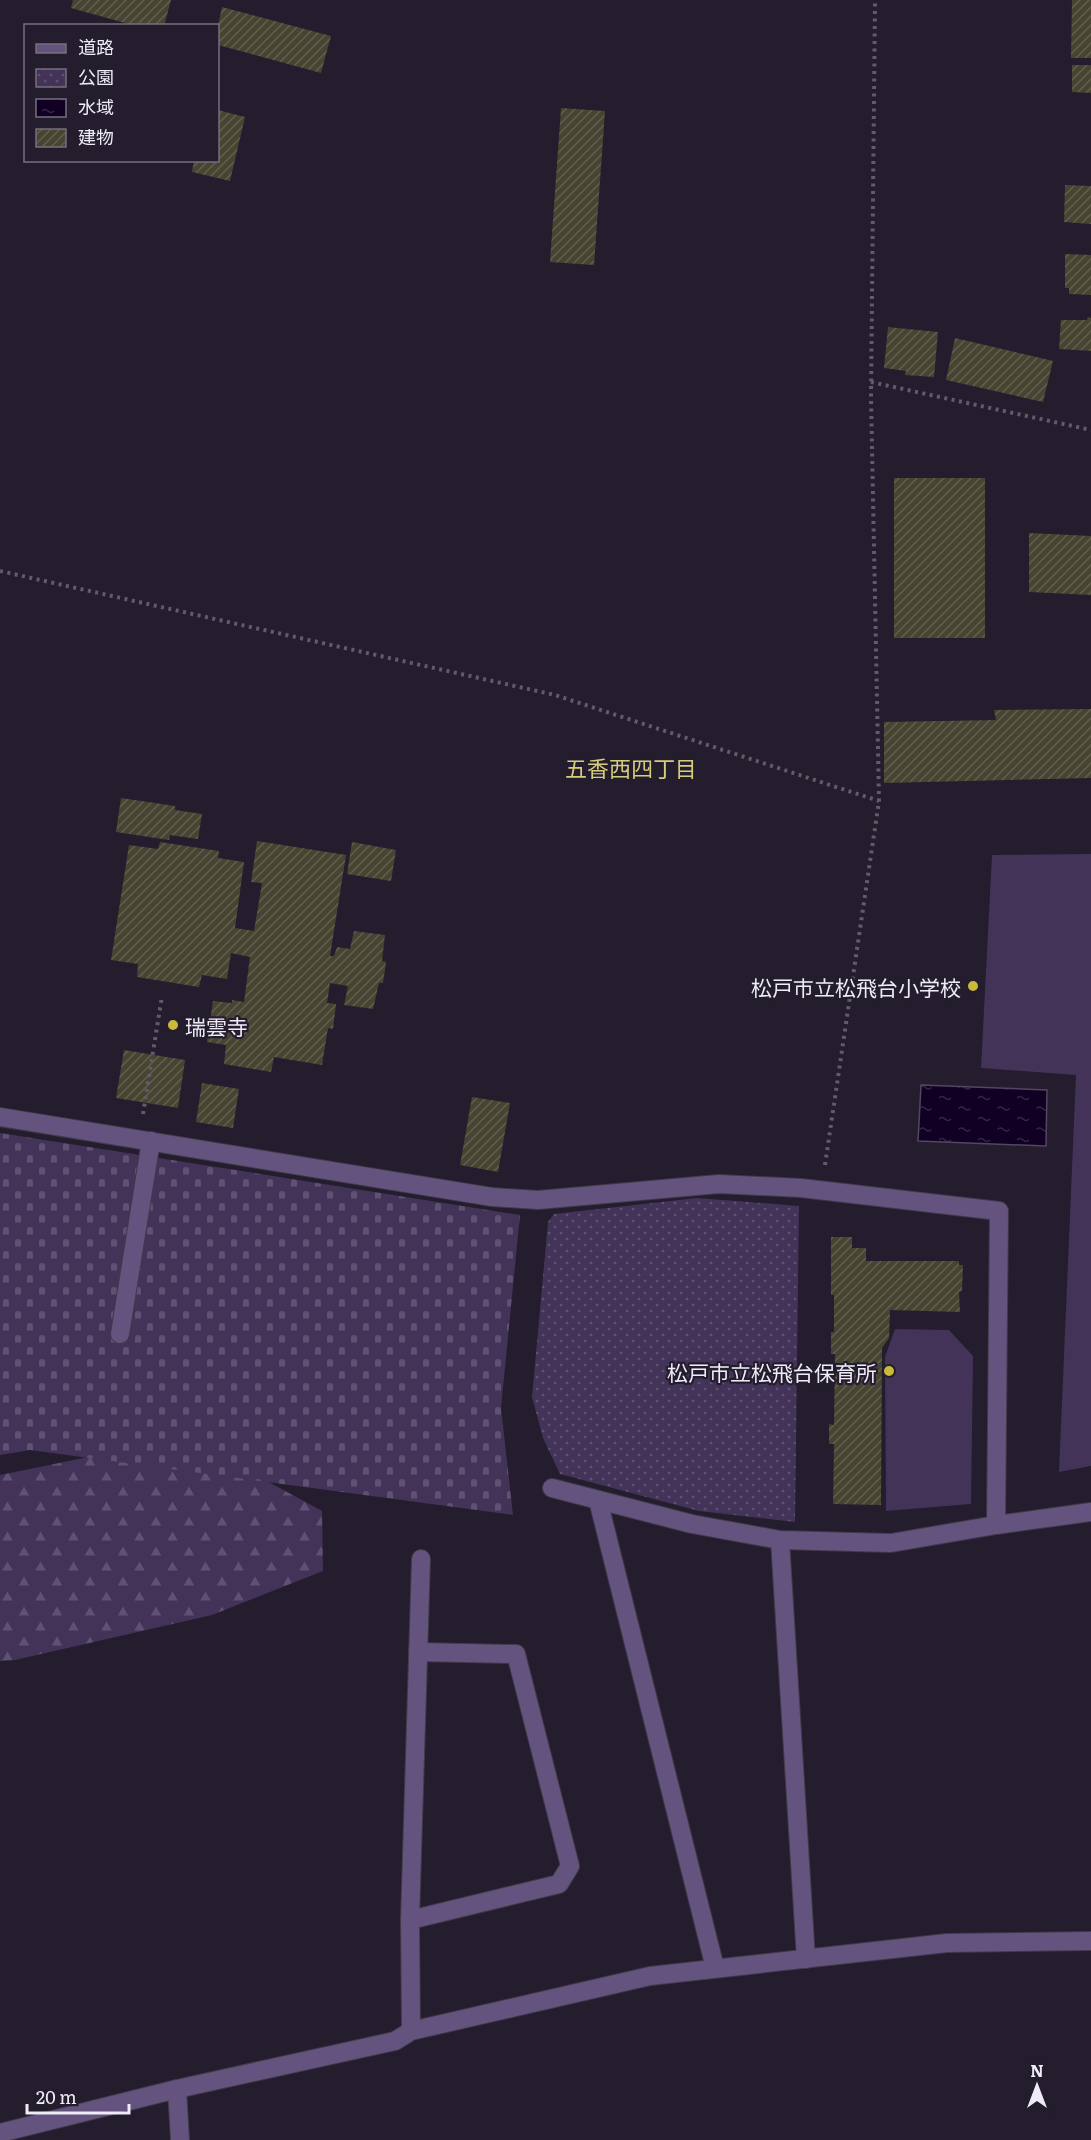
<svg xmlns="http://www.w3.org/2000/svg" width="1091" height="2140" font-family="Literata,'Noto Sans JP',serif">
<defs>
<pattern id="forest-firs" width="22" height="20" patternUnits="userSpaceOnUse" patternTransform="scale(1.5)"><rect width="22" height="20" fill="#433359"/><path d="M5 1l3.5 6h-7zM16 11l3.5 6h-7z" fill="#5e5172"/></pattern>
<pattern id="cemetery-stones" width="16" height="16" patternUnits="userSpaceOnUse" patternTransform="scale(1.5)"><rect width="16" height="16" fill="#433359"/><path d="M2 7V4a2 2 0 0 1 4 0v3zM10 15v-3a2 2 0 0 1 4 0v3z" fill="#5e5172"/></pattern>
<pattern id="park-dots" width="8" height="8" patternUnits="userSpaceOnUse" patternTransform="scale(1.5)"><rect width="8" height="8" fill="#433359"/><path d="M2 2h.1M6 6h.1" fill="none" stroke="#5e5172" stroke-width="1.8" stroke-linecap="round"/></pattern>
<pattern id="water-ripples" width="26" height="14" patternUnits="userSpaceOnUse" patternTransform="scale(1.5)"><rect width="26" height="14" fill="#120024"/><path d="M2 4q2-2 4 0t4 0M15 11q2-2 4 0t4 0" fill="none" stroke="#352545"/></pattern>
<pattern id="building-hatch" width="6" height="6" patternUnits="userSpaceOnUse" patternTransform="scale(1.5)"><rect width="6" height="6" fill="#474431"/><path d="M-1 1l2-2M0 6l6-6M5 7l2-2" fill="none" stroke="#625f50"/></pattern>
</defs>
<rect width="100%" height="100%" fill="#231d2d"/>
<g fill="#433359">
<polygon points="1091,854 1091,1466 1059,1472 1076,1075 981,1068 992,855"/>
<polygon points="895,1329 949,1330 973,1356 971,1504 886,1511 885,1357"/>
</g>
<polygon fill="url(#forest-firs)" points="108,1453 245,1469 322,1511 323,1571 212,1615 15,1660 0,1661 0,1475"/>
<polygon fill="url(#cemetery-stones)" points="0,1133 520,1215 501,1408 513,1515 30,1450 0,1455"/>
<polygon fill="url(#park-dots)" points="697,1198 799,1206 795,1522 699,1511 560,1474 543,1438 532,1397 548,1222 554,1214"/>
<polygon fill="url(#water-ripples)" stroke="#544663" stroke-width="1.5" points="921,1085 1047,1090 1046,1146 918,1141"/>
<g fill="url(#building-hatch)">
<polygon points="73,0 171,0 164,26 136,26 71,8"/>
<polygon points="1072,0 1091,0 1091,58 1071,58"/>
<polygon points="222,7 331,36 321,73 218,45 218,26"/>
<polygon points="1072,65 1091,65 1091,93 1072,92"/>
<polygon points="561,108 605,111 594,265 550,262"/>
<polygon points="218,110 245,117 230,181 192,172 194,160 218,160"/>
<polygon points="1065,185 1091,186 1091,224 1064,222"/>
<polygon points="1065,254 1091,255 1091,295 1069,294 1069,288 1065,288"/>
<polygon points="1088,317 1091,318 1091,351 1059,349 1061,320 1087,320"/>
<polygon points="888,327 938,332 934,377 905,375 906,371 884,368"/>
<polygon points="955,338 1053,361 1043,402 946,380"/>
<rect x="894" y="478" width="91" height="160"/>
<polygon points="1029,533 1091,536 1091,595 1029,592"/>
<polygon points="1091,709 1091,778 884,783 884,722 996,720 994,710"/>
<polygon points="121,798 175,806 175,810 202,814 198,839 170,835 169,840 116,832"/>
<polygon points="257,841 346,855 330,956 334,956 337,947 350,949 354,931 385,935 382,961 386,962 383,983 379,983 373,1009 344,1005 348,986 330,983 327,1003 336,1004 333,1029 328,1028 322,1065 274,1057 271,1072 224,1064 226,1045 207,1042 213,1001 232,1003 232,1000 244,1002 250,957 231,953 227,979 202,975 199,987 137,977 138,964 111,960 129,845 158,849 160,842 219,851 218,858 244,862 235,928 254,931 262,883 251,882"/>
<polygon points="352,842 396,850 391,881 347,874"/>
<polygon points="124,1050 185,1060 178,1108 116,1098"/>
<polygon points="202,1083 239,1089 233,1128 196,1122"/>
<polygon points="472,1097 510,1103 498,1172 460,1165"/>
<polygon points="831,1237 852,1237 852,1248 866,1248 866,1261 959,1261 959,1265 963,1265 962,1291 959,1292 960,1312 890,1310 889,1338 882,1348 881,1505 833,1504 834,1444 829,1444 829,1424 834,1425 835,1354 831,1354 831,1332 834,1332 834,1295 831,1295"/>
</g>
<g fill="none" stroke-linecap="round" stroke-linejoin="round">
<g stroke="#403a49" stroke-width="20">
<g id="street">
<polyline points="0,1117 492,1197 538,1200 719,1184 801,1188 999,1211 996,1525 1091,1512"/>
<polyline points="120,1334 151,1141"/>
<polyline points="552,1488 692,1524 780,1540 891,1543 996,1525"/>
<polyline points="598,1500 715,1968"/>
<polyline points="780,1540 806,1959"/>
<polyline points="410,1920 559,1884 570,1866 516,1654 418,1652"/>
<polyline points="411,2031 410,1920 421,1559"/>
<polyline points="177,2089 180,2140"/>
<polyline points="0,2133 177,2089 395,2041 411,2031 650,1976 947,1943 1091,1941"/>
</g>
</g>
<g stroke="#615b6a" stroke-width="4" stroke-dasharray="3 4.5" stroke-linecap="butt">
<polyline points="871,382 1091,430"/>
<polyline points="0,571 555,695 879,801"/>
<polyline points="143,1114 162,996"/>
<polyline points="825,1165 879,801 871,396 875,0"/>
</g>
<use href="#street" stroke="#64537e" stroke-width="18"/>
</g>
<g fill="#cbba39" stroke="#231d2d" stroke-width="2">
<circle cx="973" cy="986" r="6"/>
<circle cx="173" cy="1025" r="6"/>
<circle cx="889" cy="1371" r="6"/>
</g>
<g text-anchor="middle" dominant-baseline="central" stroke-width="4.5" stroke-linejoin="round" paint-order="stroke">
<g font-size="21" fill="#efebf7" stroke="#231d2d" text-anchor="end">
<text x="961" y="986">松戸市立松飛台小学校</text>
<text x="185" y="1025" text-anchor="start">瑞雲寺</text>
<text x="877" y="1371">松戸市立松飛台保育所</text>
</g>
<g font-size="22" fill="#d6cc7d" stroke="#231d2d">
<text x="631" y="767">五香西四丁目</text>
</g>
</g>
<rect x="24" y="24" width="195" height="138" fill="#231d2d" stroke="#756f7e" stroke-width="1.5"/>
<rect x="36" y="44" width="30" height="9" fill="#64537e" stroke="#756f7e" stroke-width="1.5"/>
<text x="78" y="54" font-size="18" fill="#efebf7">道路</text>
<rect x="36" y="69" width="30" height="18" fill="url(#park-dots)" stroke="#756f7e" stroke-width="1.5"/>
<text x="78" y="84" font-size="18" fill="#efebf7">公園</text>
<rect x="36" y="99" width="30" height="18" fill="url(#water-ripples)" stroke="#756f7e" stroke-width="1.5"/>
<text x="78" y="114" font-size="18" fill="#efebf7">水域</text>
<rect x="36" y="129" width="30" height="18" fill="url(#building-hatch)" stroke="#756f7e" stroke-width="1.5"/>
<text x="78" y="144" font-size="18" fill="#efebf7">建物</text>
<g transform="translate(1037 2086)" stroke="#231d2d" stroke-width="4.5" paint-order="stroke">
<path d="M0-4.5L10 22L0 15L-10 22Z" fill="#efebf7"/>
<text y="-9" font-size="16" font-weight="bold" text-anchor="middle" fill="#efebf7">N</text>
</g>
<path d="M27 2104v9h102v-9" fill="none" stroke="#efebf7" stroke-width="3"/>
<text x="36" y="2104" font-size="18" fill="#efebf7" stroke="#231d2d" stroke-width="4.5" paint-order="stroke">20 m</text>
</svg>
